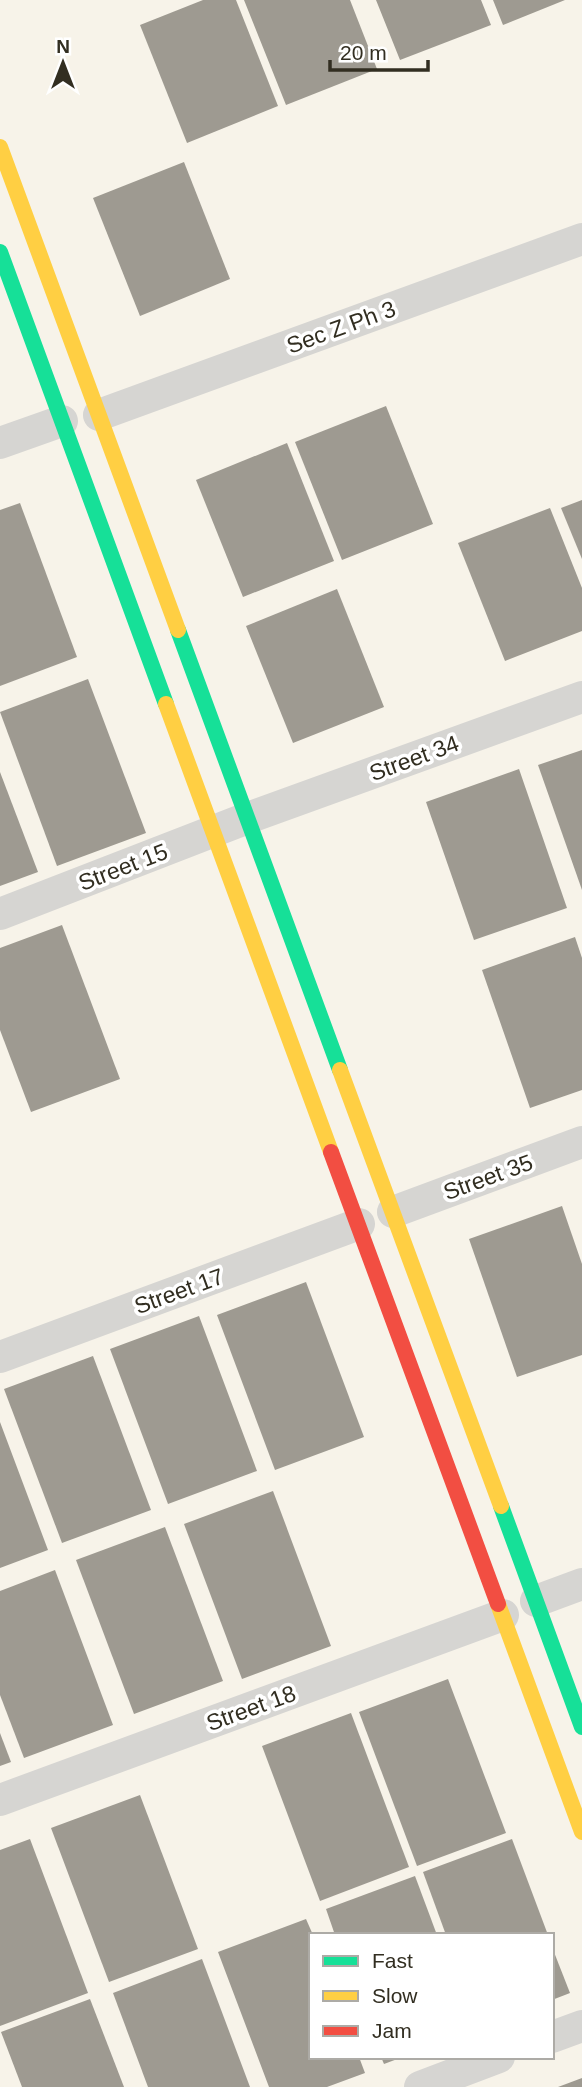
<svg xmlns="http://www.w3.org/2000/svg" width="582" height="2087" font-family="Helvetica,sans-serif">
<rect width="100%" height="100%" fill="#f7f3e9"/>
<g fill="#9e9a91">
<polygon points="203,0 236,0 278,106 187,143 140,25"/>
<polygon points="244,0 350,0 377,69 286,105"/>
<polygon points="376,0 481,0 491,25 400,60"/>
<polygon points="493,0 565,0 503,25"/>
<polygon points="184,162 230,279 140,316 93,198"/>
<polygon points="386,406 433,524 342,560 295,442"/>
<polygon points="287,443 334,561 243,597 196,480"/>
<polygon points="582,500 582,559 561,508"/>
<polygon points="20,503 77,657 0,686 0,510"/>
<polygon points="550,508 582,588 582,631 505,661 458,543"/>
<polygon points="337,589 384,707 293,743 246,626"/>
<polygon points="88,679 146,833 57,866 0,712"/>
<polygon points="582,750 582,890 538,765"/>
<polygon points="519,769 567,908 474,940 426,802"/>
<polygon points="0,772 38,872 0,886"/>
<polygon points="62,925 120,1079 31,1112 0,1030 0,948"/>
<polygon points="575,937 582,958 582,1090 530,1108 482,970"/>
<polygon points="562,1206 582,1264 582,1355 517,1377 469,1239"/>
<polygon points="306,1282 364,1437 275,1470 217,1315"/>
<polygon points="199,1316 257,1471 168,1504 110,1349"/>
<polygon points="93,1356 151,1510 62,1543 4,1389"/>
<polygon points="0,1422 48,1550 0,1568"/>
<polygon points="273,1491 331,1646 242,1679 184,1524"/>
<polygon points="165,1527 223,1681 134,1714 76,1560"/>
<polygon points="55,1570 113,1725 24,1758 0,1695 0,1591"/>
<polygon points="448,1679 506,1833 417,1866 359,1712"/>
<polygon points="351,1713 409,1867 320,1901 262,1746"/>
<polygon points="0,1733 11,1762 0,1766"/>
<polygon points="140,1795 198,1949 109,1982 51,1828"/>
<polygon points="30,1839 88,1993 0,2026 0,1850"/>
<polygon points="512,1839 548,1935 446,1935 423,1872"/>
<polygon points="415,1876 437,1935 335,1935 326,1909"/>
<polygon points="306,1919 313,1935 311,2057 359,2057 365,2073 327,2087 269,2087 218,1952"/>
<polygon points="552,1947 570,1993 552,2000"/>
<polygon points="202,1959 250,2087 148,2087 113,1993"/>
<polygon points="90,1999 124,2087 22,2087 1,2032"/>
<polygon points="381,2057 400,2057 400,2058 384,2064"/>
<polygon points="582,2078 582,2087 558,2087"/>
</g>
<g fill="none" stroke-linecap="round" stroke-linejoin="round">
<g stroke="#d6d5d2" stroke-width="32">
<polyline points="99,415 582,239"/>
<polyline points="0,443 62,421"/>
<polyline points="0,914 245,819 582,697"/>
<polyline points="393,1212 582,1142"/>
<polyline points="0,1357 359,1224"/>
<polyline points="536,1601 582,1584"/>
<polyline points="0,1800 503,1615"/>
<polyline points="552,2037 582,2026"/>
<polyline points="420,2087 499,2057"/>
</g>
<g stroke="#16e098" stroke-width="16">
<polyline points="0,252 166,704"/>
<polyline points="178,630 340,1070"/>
<polyline points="501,1506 582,1727"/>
</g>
<g stroke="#ffcf43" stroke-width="16">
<polyline points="0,147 178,630"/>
<polyline points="166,704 331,1152"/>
<polyline points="340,1070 501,1506"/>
<polyline points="498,1604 582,1832"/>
</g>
<polyline stroke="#f24e42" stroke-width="16" points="331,1152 498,1604"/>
</g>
<g text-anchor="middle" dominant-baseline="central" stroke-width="7" stroke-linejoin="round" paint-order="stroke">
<g font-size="23" fill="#322e21" stroke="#fff">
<text transform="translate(341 327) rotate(-20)">Sec Z Ph 3</text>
<text transform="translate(414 758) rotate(-20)">Street 34</text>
<text transform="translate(123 867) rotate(-21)">Street 15</text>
<text transform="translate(488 1177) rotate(-20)">Street 35</text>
<text transform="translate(179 1291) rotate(-20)">Street 17</text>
<text transform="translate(251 1708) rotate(-20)">Street 18</text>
</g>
</g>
<rect x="309" y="1933" width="245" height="126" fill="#ffffff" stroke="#adaba6" stroke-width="2"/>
<rect x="323" y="1956" width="35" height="10" fill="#16e098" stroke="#adaba6" stroke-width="2"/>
<text x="372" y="1968" font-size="21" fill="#322e21">Fast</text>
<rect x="323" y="1991" width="35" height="10" fill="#ffcf43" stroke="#adaba6" stroke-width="2"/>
<text x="372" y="2003" font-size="21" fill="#322e21">Slow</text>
<rect x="323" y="2026" width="35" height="10" fill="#f24e42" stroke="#adaba6" stroke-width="2"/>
<text x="372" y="2038" font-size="21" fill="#322e21">Jam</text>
<g transform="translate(63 63)" stroke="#ffffff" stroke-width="5" paint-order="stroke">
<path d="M0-5L12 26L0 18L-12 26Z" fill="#322e21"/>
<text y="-10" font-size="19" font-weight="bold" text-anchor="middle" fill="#322e21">N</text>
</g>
<path d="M330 60v10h98v-10" fill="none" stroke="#322e21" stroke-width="3.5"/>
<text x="340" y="60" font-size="21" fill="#322e21" stroke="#ffffff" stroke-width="5" paint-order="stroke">20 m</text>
</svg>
